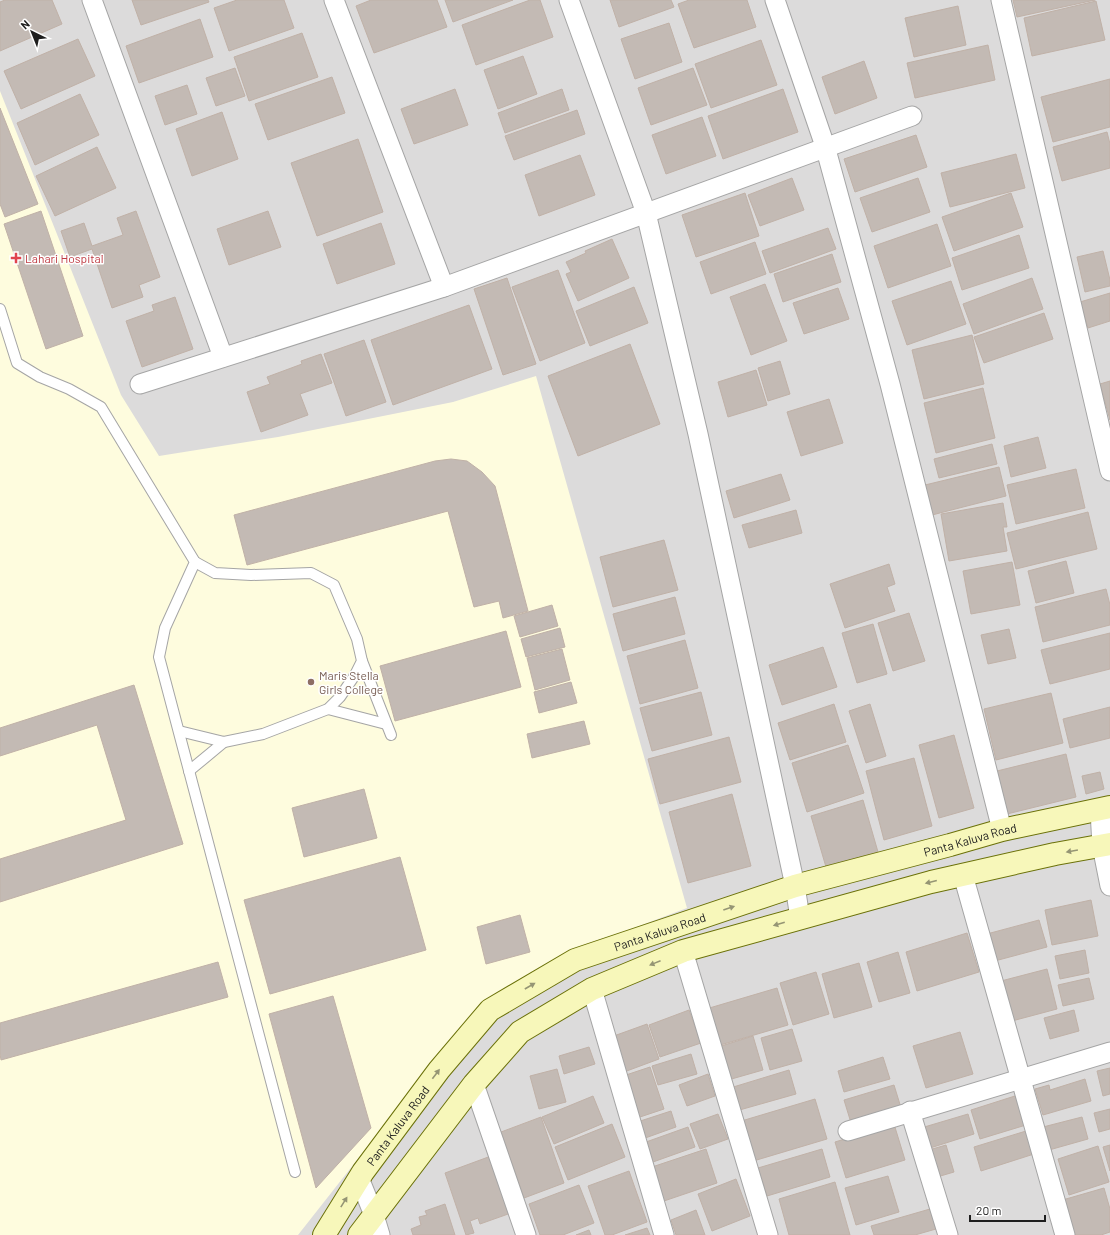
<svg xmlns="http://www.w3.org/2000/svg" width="1110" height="1235" font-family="Barlow,sans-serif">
<rect width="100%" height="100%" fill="#efebe4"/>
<rect fill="#dcdbdb" x="0" y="0" width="1110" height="1235"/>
<polygon fill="#fefcde" points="0,91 121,395 159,456 278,437 453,402 536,376 687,908 581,948 479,1005 298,1235 0,1235"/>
<g fill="#c3bab4" stroke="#c0b1a7">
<polygon points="5,0 52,0 62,24 0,51 0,2"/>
<polygon points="132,0 208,0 209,2 141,25"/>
<polygon points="237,0 284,0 294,28 229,51 214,8"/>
<polygon points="371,0 437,0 447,27 374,53 356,6"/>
<polygon points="445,0 513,0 453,22"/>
<polygon points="530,0 540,0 553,37 476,65 462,25"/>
<polygon points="610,0 671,0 674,7 619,27"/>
<polygon points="689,0 747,0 756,27 694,48 678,4"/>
<polygon points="1013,0 1095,0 1017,17"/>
<polygon points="1096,1 1105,40 1032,56 1024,18"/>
<polygon points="958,6 966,45 914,57 905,18"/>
<polygon points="200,19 213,57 139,83 126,46"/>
<polygon points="669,23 682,62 635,79 621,39"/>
<polygon points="302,33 318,77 249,101 234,57"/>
<polygon points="78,39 95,76 21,109 4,71"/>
<polygon points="761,40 777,85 711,108 695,64"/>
<polygon points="988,45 995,80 915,98 907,63"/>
<polygon points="523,56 537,94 498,109 484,70"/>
<polygon points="864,61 877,98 835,114 822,77"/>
<polygon points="235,68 245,96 216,106 206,78"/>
<polygon points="693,68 707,105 651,125 638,88"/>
<polygon points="332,77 345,113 268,140 255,104"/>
<polygon points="1110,79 1110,127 1053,142 1041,97"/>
<polygon points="187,85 197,114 165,125 155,96"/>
<polygon points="455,89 468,125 414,144 401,109"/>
<polygon points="562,89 569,110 505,133 498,113"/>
<polygon points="783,89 798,132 723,159 708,116"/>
<polygon points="80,94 99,135 35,165 17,123"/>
<polygon points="0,108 38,204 5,217 0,204"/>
<polygon points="577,110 585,134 514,160 505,136"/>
<polygon points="222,112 238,159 192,176 176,129"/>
<polygon points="702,117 716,156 666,174 652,135"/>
<polygon points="1107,132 1110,144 1110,168 1062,181 1053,147"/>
<polygon points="916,135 927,167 855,192 844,159"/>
<polygon points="358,139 383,212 317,236 291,163"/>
<polygon points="97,147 116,188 55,216 36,176"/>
<polygon points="1016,154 1025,188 950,207 941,173"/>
<polygon points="580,155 595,195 539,216 525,175"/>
<polygon points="792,178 804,210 760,226 748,195"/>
<polygon points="918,178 930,212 872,232 860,198"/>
<polygon points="745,193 759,236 696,257 682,215"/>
<polygon points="1011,193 1023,227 954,251 942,217"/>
<polygon points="41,211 83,336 46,349 4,224"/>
<polygon points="136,211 160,277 139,285 143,297 112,308 92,249 70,257 61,231 84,223 92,246 123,235 117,218"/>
<polygon points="268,211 281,247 229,265 217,229"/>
<polygon points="381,223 395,264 337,284 323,244"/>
<polygon points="937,224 951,266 888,288 874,246"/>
<polygon points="828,228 836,249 770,273 762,251"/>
<polygon points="1019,235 1029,268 962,290 952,258"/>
<polygon points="612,239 629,278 578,301 566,274 571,272 566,262 586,253 585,251"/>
<polygon points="755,242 766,274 711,294 700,262"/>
<polygon points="1103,251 1110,280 1110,286 1085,292 1077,257"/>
<polygon points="832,254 841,282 783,302 774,274"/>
<polygon points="558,270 585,343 540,361 512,287"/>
<polygon points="507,278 536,364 503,375 474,289"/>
<polygon points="1032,278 1043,309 974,334 963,304"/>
<polygon points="951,281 966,324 907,345 892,301"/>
<polygon points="765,284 787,341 751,355 730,297"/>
<polygon points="634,287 648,323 590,346 576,311"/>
<polygon points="838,288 849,319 804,334 793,303"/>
<polygon points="1110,293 1110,321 1088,328 1080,302"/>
<polygon points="175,297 193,349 142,367 126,321 154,311 152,305"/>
<polygon points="469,305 492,369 393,405 371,340"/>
<polygon points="1044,313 1053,339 984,363 974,337"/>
<polygon points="972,335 984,384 924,399 912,350"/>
<polygon points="364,340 386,402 346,416 324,354"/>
<polygon points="630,344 660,424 578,456 548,376"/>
<polygon points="321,354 332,383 300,394 308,415 261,432 247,392 270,384 267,377 302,364 301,361"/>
<polygon points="780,361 790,394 768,401 758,368"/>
<polygon points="756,370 767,405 728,417 718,382"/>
<polygon points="1110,381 1110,420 1100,384"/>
<polygon points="983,388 995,438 936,453 924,403"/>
<polygon points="829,399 843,443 801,456 787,412"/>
<polygon points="1038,437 1046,468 1011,477 1004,446"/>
<polygon points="992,444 997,464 939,478 934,459"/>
<polygon points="451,459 467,461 482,472 495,486 528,611 503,618 499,601 474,607 448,511 247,565 234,515 435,461"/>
<polygon points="999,467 1006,496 932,515 925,485"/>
<polygon points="1076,469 1085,508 1016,524 1007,485"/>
<polygon points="781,474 790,500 734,518 726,491"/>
<polygon points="1003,503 1007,527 1003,527 1007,551 949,561 941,514"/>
<polygon points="796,510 802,533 749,548 742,525"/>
<polygon points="1088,512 1097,549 1016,569 1007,533"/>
<polygon points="664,540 678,590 613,607 600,557"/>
<polygon points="1066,561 1074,593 1036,603 1028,571"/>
<polygon points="1012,562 1020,605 971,614 963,571"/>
<polygon points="889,564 895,584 887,587 895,611 845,628 830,584"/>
<polygon points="1106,589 1110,605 1110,625 1043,642 1035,607"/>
<polygon points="675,597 685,634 623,651 613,614"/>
<polygon points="552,605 558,626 520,637 514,616"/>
<polygon points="909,613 925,661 893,671 878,623"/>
<polygon points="873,624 887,674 857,683 842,633"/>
<polygon points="560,628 565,647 526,657 521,639"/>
<polygon points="1009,629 1016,658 988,664 981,635"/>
<polygon points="506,631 521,687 395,721 380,666"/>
<polygon points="1110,633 1110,669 1050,684 1041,650"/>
<polygon points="685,640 698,688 640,704 627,656"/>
<polygon points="823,647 837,687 782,705 769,665"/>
<polygon points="562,649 570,680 535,690 527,658"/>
<polygon points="571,682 577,703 539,713 534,692"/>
<polygon points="134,685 183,844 0,902 0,859 126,820 97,725 0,756 0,728"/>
<polygon points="701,692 712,735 652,751 640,708"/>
<polygon points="1051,693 1063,743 996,760 984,709"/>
<polygon points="834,704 846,742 790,760 778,723"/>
<polygon points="870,704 886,756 866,763 849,711"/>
<polygon points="1110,707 1110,738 1070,748 1063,719"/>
<polygon points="584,721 590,744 532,758 527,734"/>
<polygon points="954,735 974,808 939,818 919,745"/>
<polygon points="729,737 741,782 660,804 648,759"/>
<polygon points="848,745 864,793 807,812 792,763"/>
<polygon points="1066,754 1076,797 1007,814 997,771"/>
<polygon points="914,758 932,826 884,840 866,771"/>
<polygon points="1100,772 1104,789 1086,794 1082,776"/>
<polygon points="364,789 377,838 304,857 292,808"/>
<polygon points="732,794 751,866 688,883 669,812"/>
<polygon points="863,800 878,852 826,867 811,816"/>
<polygon points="400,857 426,950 270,994 244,900"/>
<polygon points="1091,900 1098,936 1052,945 1045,910"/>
<polygon points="520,915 530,952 486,964 477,927"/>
<polygon points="1039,920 1047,947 991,962 983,935"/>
<polygon points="967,933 979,972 917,991 906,952"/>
<polygon points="1085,950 1089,973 1060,979 1055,956"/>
<polygon points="898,952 910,993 879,1002 867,962"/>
<polygon points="218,962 228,997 1,1060 0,1054 0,1023"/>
<polygon points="859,963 872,1007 834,1018 822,974"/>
<polygon points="1047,969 1057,1009 1012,1021 1001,981"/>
<polygon points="816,972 829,1014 793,1025 780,983"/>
<polygon points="1089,978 1094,999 1063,1006 1058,985"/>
<polygon points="777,988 788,1025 717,1046 706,1009"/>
<polygon points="333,996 371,1128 316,1188 269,1014"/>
<polygon points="689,1010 701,1043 660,1057 649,1025"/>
<polygon points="1074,1010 1079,1031 1050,1039 1044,1018"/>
<polygon points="647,1024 659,1059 624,1072 611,1037"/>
<polygon points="792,1029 802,1061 770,1070 761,1038"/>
<polygon points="960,1032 973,1074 926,1088 913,1046"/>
<polygon points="753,1036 763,1070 728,1080 718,1047"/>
<polygon points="589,1047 595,1064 564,1074 559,1056"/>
<polygon points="691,1054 697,1074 658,1085 652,1066"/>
<polygon points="883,1057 890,1079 844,1092 838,1071"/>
<polygon points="650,1067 664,1109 628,1121 614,1079"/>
<polygon points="1110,1068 1110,1094 1103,1096 1097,1071"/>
<polygon points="557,1069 566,1102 539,1109 530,1076"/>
<polygon points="789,1070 796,1094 736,1111 730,1088"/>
<polygon points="708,1074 715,1096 687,1106 679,1085"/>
<polygon points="1085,1079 1091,1101 1043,1115 1035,1089 1049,1085 1050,1090"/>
<polygon points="894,1085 902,1111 852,1126 844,1100"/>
<polygon points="1018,1095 1026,1125 980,1139 971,1110"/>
<polygon points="593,1096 604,1123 554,1144 542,1117"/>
<polygon points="815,1099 827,1139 750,1162 738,1122"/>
<polygon points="1110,1109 1110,1129 1099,1132 1094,1113"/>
<polygon points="671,1111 676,1127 634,1142 628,1125"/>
<polygon points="718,1114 728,1139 700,1149 690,1124"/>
<polygon points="968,1114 974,1134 927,1149 921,1128"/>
<polygon points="541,1117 564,1183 524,1198 501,1132"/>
<polygon points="1082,1117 1088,1139 1049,1150 1043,1127"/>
<polygon points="612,1124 625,1157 568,1180 555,1147"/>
<polygon points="894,1124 905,1160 846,1178 835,1142"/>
<polygon points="688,1127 695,1147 639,1167 632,1147"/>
<polygon points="1026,1131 1034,1154 981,1171 974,1147"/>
<polygon points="946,1145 954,1172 937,1177 929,1150"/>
<polygon points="1110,1145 1110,1171 1103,1147"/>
<polygon points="1098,1146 1109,1182 1069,1195 1058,1159"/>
<polygon points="706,1149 717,1183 661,1202 649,1168"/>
<polygon points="822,1149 830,1177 767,1196 758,1168"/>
<polygon points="491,1156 511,1213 480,1224 478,1218 470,1221 474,1233 466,1235 445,1173"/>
<polygon points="629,1171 647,1222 612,1235 605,1235 588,1186"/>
<polygon points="888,1176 899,1212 856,1225 845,1188"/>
<polygon points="736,1179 750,1216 712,1231 698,1194"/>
<polygon points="835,1182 850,1235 789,1235 779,1199"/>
<polygon points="579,1185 594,1223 563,1235 540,1235 529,1204"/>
<polygon points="1104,1188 1110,1209 1110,1232 1101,1235 1068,1235 1059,1201"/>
<polygon points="445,1204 455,1235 413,1235 411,1229 421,1225 419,1217 427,1215 425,1211"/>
<polygon points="930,1209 936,1229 915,1235 874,1235 871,1226"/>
<polygon points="696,1210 705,1235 676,1235 671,1220"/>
<polygon points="647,1228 650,1235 625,1235"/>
<polygon points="589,1230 591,1235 576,1235"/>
</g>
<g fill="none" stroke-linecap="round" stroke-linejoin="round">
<g stroke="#a5a5a5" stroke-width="12">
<g id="lane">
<polyline points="0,309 17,363 40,377 69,389 101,407 195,562 165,628 159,657 295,1172"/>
<polyline points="362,661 391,735"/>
<polyline points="328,709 386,724"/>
<polyline points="179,731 224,742 263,734 328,709 340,697 355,675 362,661 357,639 334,585 311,573 251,575 215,573 195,562"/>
<polyline points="189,771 224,742"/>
</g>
</g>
<g stroke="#a5a5a5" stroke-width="21">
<g id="street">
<polyline points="92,0 223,357"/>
<polyline points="334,0 444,287"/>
<polyline points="569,0 646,213 698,434 795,886 800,918"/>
<polyline points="775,0 825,146 890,384 1002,830"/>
<polyline points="1001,0 1110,471"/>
<polyline points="140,384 444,287 912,116"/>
<polyline points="1100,810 1102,846 1110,886"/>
<polyline points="963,875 1065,1235"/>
<polyline points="683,951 768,1235"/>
<polyline points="592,989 664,1235"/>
<polyline points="474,1084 526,1235"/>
<polyline points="910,1111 948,1235"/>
<polyline points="848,1131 1110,1052"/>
<polyline points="359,1178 374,1215 380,1235"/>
</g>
</g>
<g stroke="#6b7109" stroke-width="24">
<g id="secondary">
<path id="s1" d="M 324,1235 L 363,1172 L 439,1070 L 490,1010 L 575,960 L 795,886 L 950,845 L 1002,830 L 1110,807"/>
<polyline points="359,1235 474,1084 520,1032 592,989 683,951 931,882 1055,854 1110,844"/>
</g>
</g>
<use href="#lane" stroke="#fff" stroke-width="10"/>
<use href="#street" stroke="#fff" stroke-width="19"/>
<use href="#secondary" stroke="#f7f7ba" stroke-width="22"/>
</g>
<defs><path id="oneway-solid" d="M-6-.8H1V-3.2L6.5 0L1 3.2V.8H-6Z"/></defs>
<g fill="#959574">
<use href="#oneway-solid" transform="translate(1072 851) rotate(170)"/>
<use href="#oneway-solid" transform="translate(931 882) rotate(166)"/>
<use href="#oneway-solid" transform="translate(729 908) rotate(-19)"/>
<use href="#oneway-solid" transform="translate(779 924) rotate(164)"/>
<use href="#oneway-solid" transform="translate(655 963) rotate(158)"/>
<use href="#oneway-solid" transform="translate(530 986) rotate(-30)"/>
<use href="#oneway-solid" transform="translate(436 1074) rotate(-53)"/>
<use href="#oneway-solid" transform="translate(344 1202) rotate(-58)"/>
</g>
<path fill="#e0444e" stroke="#fff" stroke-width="1.5" d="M14 252h4v4h4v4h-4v4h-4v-4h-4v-4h4z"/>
<circle fill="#8d6e63" stroke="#fff" stroke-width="1.5" cx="311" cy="682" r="4"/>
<g text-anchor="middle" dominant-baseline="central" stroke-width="3" stroke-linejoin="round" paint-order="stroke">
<g font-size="12" fill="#be3a42" stroke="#fff" text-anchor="start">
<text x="25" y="258">Lahari Hospital</text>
</g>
<g font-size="12" fill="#785e54" stroke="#fff" text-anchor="start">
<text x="319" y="675">Maris Stella<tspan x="319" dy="14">Girls College</tspan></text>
</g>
<g font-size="12" fill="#1e1e1e" stroke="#fff">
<text stroke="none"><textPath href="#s1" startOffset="792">Panta Kaluva Road</textPath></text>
<text stroke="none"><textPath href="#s1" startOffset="468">Panta Kaluva Road</textPath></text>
<text stroke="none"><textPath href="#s1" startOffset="132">Panta Kaluva Road</textPath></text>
</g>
</g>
<g transform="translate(32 32) rotate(317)" stroke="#ffffff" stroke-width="3" paint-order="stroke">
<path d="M0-3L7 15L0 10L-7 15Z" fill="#1e1e1e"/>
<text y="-6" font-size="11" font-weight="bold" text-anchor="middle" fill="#1e1e1e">N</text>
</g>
<path d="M970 1215v6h75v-6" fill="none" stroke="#1e1e1e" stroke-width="2"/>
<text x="976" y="1215" font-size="12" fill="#1e1e1e" stroke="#ffffff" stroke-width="3" paint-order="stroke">20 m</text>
</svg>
